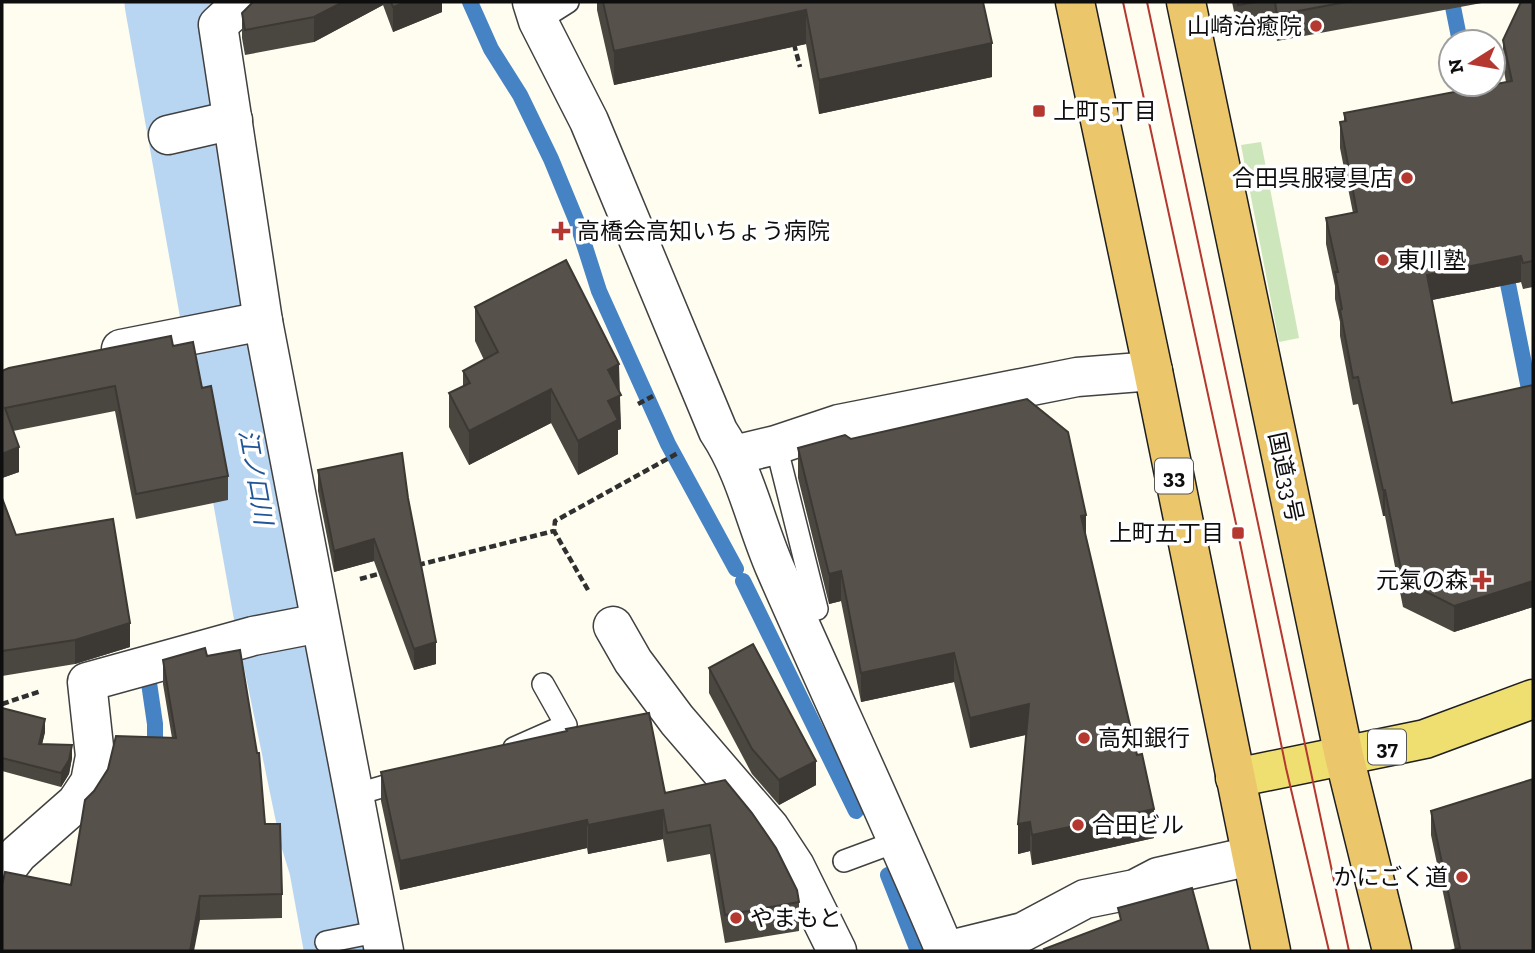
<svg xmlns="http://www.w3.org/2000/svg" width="1535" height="953" font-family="'Zilla Slab','Noto Sans JP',serif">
<rect width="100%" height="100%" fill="#fefdf0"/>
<polygon fill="#cde6bc" points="1261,142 1299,338 1279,342 1241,145"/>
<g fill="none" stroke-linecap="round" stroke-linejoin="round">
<g stroke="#4583c4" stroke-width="16">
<polyline points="470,2 491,49 520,95 551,159 577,222 599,291 668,444 736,569"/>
<polyline points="1452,2 1460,42"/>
<polyline points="1504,264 1533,409"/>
<polyline points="743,581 856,811"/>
<polyline points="155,758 155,724 148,676 158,673"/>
<polyline points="888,875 918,951"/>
</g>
<polyline stroke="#b8d6f2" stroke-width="93" points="171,2 279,607 326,834 335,863 351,951"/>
<g stroke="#414141" stroke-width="24">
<g id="service">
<polyline points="538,21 568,2"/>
<polyline points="776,445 817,609"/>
<polyline points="514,748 566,725 543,684"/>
<polyline points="354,795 409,779"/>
<polyline points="844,861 898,841"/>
<polyline points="326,942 381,931"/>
</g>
</g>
<g stroke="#414141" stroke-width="41">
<g id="minor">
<polyline points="243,2 218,25 263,321 384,951"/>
<path d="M 532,2 L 538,21 L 589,121 L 718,431 C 746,473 755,522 775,568 C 831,696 891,822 945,951"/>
<polyline points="168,135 233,120"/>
<polyline points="121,349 263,321"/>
<polyline points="734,455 776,445 839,424 1077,377 1153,371"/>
<polyline points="613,626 633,661 677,720 770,828 795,866 837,951"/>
<polyline points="2,875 18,854 76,803 90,782 95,756 87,682 253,636 320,623"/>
<polyline points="946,951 1023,932 1085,899 1135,889 1158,877 1251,856"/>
</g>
</g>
<g stroke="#1f1f1f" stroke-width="41">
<polyline id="primary" points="1235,778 1425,739 1533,699"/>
</g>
<g stroke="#1f1f1f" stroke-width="41">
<g id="trunk">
<polyline points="1075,2 1153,371 1271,951"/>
<polyline points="1186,2 1344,756 1392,951"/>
</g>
</g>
<g stroke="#303030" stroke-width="4.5" stroke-dasharray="7 3.5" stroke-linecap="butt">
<polyline points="794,44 800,67"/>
<polyline points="638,404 653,396"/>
<polyline points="418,565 554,531"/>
<polyline points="360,579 382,573"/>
<polyline points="588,590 554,531 555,521 678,453"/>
<polyline points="2,704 41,691"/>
</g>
<use href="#service" stroke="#fff" stroke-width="21"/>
<use href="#minor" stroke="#fff" stroke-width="38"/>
<use href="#primary" stroke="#efde70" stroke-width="38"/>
<use href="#trunk" stroke="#ecc66a" stroke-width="38"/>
<g stroke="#b43830" stroke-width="2">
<polyline points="1123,2 1238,533 1286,768 1329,951"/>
<polyline points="1147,2 1349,951"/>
</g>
</g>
<g fill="#4a4640">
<polygon points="253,2 442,2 442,12 393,32 383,5 314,42 245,55 242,38 242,13"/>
<polygon points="597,2 983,2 992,77 819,114 806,44 614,85 597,10"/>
<polygon points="1232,2 1487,2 1277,41 1274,24 1238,31"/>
<polygon points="1533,2 1533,287 1523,289 1521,282 1432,300 1452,403 1533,385 1533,607 1454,632 1403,607 1385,516 1383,516 1358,404 1353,405 1340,336 1340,322 1335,299 1335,286 1326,244 1326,218 1353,213 1340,148 1340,122 1344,121 1344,113 1506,82 1503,66 1503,40"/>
<polygon points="475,307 619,392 621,429 618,430 618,454 578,475 551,423 469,465 449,427 449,393 463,386 463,371 484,360 475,341"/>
<polygon points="173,346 202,388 228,476 228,500 136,519 115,411 13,431 19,472 2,478 2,371"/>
<polygon points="851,439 1086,536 1154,838 1032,865 1030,851 1018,854 1026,735 970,748 954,682 861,702 841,601 829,604 798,478 798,448"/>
<polygon points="318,470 408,498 436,664 414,670 374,561 334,572 318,491"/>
<polygon points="2,498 16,535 130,647 75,664 2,676"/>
<polygon points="207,656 265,824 282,894 282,918 200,920 71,885 172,738 163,684 163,660"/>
<polygon points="709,668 816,785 779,805 752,774 709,693"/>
<polygon points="2,708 45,732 42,744 72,758 69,774 61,787 2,771"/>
<polygon points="381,772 665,793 725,780 799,902 799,931 725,943 710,854 667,862 663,839 588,854 587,848 400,890 381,801"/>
<polygon points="1431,811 1533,951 1455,950 1431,835"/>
</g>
<g fill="#3c3934">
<polygon points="343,2 383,2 383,5 314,42 314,17"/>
<polygon points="406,2 442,2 442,12 393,32 393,7"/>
<polygon points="806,10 806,44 614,85 614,51"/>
<polygon points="992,43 992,77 819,114 819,80"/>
<polygon points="1521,256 1521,282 1427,301 1427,275"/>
<polygon points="619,364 621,429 618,430 618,454 578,475 578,441 608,370"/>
<polygon points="551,389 551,423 469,465 469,431"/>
<polygon points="19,447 19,472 2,478 2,454"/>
<rect x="1383" y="490" width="2" height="26"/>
<polygon points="1086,515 1086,545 1081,516"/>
<polygon points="374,539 374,561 334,572 334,551"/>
<polygon points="841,571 841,601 829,604 829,574"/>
<polygon points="1533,581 1533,607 1454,632 1454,606"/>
<polygon points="130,623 130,647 75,664 75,640"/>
<polygon points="436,642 436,664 414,670 414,649"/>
<polygon points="954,653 954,682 861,702 861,673"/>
<polygon points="1029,704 1029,734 970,748 970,718"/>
<polygon points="45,719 45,732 39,757 39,744"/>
<polygon points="72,745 72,758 69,774 61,787 61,773"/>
<polygon points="816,761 816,785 779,805 779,780"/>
<polygon points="1154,809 1154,838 1032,865 1032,835"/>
<polygon points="663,810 663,839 588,854 588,825"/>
<polygon points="587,820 587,848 400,890 400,861"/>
<polygon points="1030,822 1030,851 1018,854 1018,824"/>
<polygon points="200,896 200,920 194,951 190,951"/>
</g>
<g fill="#56514b" stroke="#3c3934" stroke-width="2">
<polygon points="253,2 343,2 314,17 245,30 242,13"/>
<polygon points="391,2 406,2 393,7"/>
<polygon points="603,2 983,2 992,43 819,80 806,10 614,51"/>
<polygon points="1238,2 1256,2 1238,5"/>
<polygon points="1275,2 1346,2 1277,15"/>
<polygon points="1521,2 1533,2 1533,261 1523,263 1521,256 1427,275 1452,403 1533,385 1533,581 1454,606 1403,580 1385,490 1383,490 1358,377 1353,378 1340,310 1342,309 1335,272 1338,272 1326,218 1357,212 1340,122 1346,121 1344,113 1512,81 1503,40"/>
<polygon points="566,260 619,364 608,370 621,395 608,401 618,420 578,441 551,389 469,431 449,393 470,383 463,371 498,352 475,307"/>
<polygon points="171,336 173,346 193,342 202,388 211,386 228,476 136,494 115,386 5,408 19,447 2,454 2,371 9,368"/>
<polygon points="1027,399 1068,432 1086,515 1081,516 1137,755 1142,754 1154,809 1032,835 1030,822 1018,824 1029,704 970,718 954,653 861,673 841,571 829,574 798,448 845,435 851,439"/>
<polygon points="402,453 408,498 436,642 414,649 374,539 334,551 318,470"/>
<polygon points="2,498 16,535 113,519 130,623 75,640 2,651"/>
<polygon points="753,644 816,761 779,780 752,749 709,668"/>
<polygon points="205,648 207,656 240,650 257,753 259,753 265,824 280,824 282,894 200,896 190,951 2,951 2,886 5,872 71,885 85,800 94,791 108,769 116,736 176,738 163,660"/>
<polygon points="2,708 45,719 39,744 72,745 69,760 61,773 2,758"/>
<polygon points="649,713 665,793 725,780 752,813 776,848 797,890 799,902 725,915 710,825 667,833 663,810 588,825 587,820 400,861 381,772 567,731 566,729"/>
<polygon points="1533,779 1533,951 1450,951 1460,948 1431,811"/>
<polygon points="1192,888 1209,951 1045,951 1044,949 1121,920 1118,908"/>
</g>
<g fill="#b43830" stroke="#fff" stroke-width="2.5">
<circle cx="1316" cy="26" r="7"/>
<rect x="1032" y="104" width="14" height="14" rx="3.5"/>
<circle cx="1407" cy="178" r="7"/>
<path d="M557.5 220.5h7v7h7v7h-7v7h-7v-7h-7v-7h7z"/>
<circle cx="1383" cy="260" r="7"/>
<rect x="1231" y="526" width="14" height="14" rx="3.5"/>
<path d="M1478.5 569.5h7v7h7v7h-7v7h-7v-7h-7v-7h7z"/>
<circle cx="1084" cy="738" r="7"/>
<circle cx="1078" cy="825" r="7"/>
<circle cx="1462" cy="877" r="7"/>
<circle cx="736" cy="918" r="7"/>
</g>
<g text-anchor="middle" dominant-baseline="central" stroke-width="7" stroke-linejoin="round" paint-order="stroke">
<g fill="#fff" stroke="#565656" stroke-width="2">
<rect x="1155" y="458.5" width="38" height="35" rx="5"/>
<rect x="1368" y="729.5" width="38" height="35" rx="5"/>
</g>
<g font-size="21" font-weight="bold" fill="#0e0e0e">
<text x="1174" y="476">33</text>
<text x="1387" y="747">37</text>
</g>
<g font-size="23" fill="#0e0e0e" stroke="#fff" text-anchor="start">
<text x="1302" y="26" text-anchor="end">山崎治癒院</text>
<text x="1053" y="111">上町5丁目</text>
<text x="1393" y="178" text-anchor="end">合田呉服寝具店</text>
<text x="577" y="231">高橋会高知いちょう病院</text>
<text x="1397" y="260">東川塾</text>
<text x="1224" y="533" text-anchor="end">上町五丁目</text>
<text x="1468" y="580" text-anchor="end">元氣の森</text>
<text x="1098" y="738">高知銀行</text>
<text x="1092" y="825">合田ビル</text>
<text x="1448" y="877" text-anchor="end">かにごく道</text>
<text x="750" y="918">やまもと</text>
</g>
<g font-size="23" fill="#0e0e0e" stroke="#fff">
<text transform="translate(1286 477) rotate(78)">国道33号</text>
</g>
<g font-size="24" font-style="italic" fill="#205697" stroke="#fff">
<text transform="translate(256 477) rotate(80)">江ノ口川</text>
</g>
</g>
<rect width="1535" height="953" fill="none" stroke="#0e0e0e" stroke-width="7"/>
<g transform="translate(1472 63) rotate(259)"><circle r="33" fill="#ffffff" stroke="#9f9f9f" stroke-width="2"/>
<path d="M0-5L12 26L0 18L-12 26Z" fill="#b43830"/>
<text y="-10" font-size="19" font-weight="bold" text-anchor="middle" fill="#0e0e0e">N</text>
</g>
</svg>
